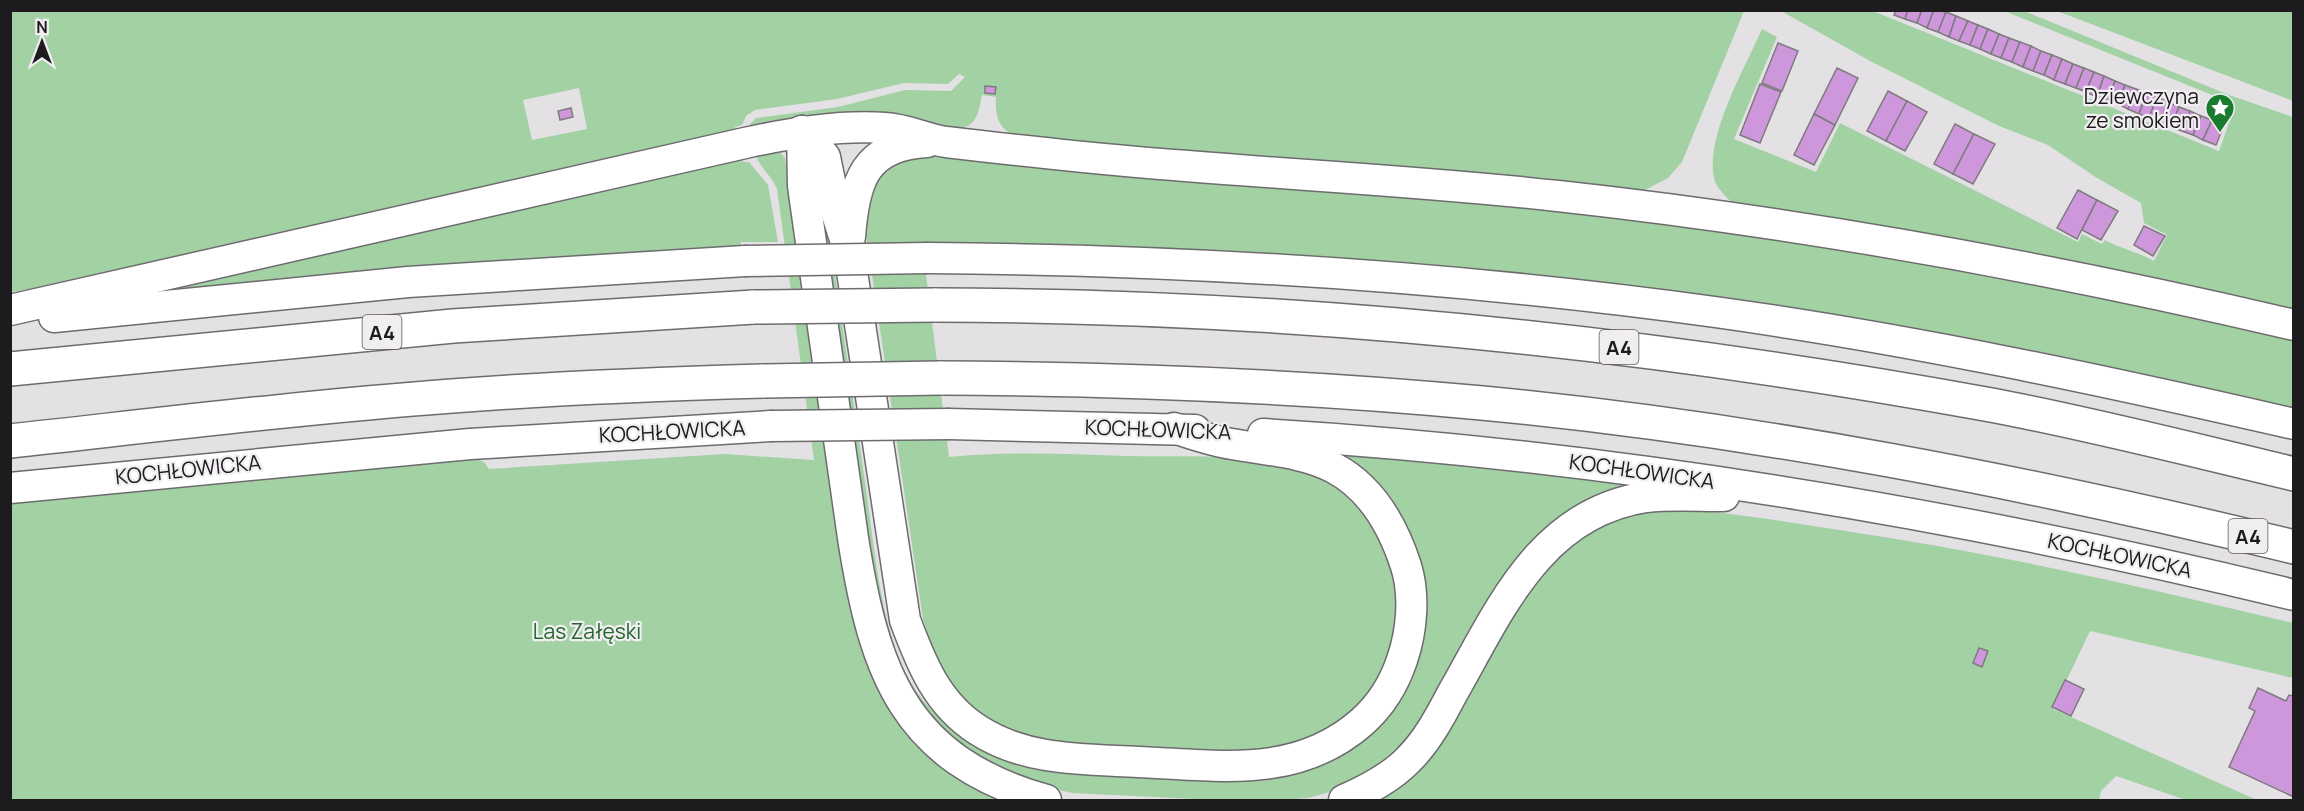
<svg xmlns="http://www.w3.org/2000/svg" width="2304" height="811" font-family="Manrope,sans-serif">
<rect width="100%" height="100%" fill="#e4e1e5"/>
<g fill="#a2d1a4" fill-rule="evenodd">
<path d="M 11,11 L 1744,11 L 1682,162 L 1668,178 L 1643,191 L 1290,162 L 1017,136 C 998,130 995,115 996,97 L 982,95 C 979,111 977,126 959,129 L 750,131 L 750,124 L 756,118 L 838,107 L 905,90 L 951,91 L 965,77 L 959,74 L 948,84 L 904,83 L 837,99 L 755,110 L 746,116 L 742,125 L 735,127 L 737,134 L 115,274 L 11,292 ZM 579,88 L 587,129 L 532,140 L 523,100 Z"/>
<path d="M 1781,11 L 1873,11 L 2219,151 L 2230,120 L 2232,103 L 2004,11 L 2024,11 L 2229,95 L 2293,117 L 2293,311 L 1733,204 C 1726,196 1716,188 1714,178 C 1705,136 1745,68 1762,29 L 1777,37 L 1734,139 L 1816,172 L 1840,123 L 2078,242 L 2082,234 L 2102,244 L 2105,240 C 2122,249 2138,252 2154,261 L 2167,235 L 2144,223 L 2141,203 L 2097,178 L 2048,145 L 1999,126 L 1872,62 Z"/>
<polygon points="2057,11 2293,11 2293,101"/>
<path d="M 778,150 L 785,158 L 846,588 L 859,642 L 874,680 L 892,712 L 1003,800 L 11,800 L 10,500 L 473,457 L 484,462 L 489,469 L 725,454 L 814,460 L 777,189 C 772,176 758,166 755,152 Z"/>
<path d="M 917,151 L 1426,196 L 1639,218 L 1950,266 L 2293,337 L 2293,410 L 1510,274 L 1226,251 L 922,243 L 949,457 C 1009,451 1068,454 1128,456 C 1193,458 1273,449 1332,484 C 1369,507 1392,552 1396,595 C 1399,642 1381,688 1345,718 C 1331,729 1311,740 1294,744 C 1250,754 1206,751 1161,749 C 1117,748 1072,748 1029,737 C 1013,733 996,725 982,715 C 949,692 934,657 923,619 L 862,207 L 870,175 Z"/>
<polygon points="741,156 743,162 749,162 768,185 778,242 741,242 741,249 180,290 177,287"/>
<path d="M 815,184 L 829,236 C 842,320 854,405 866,489 C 874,546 879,606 899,659 C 917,705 955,736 997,756 L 1340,754 L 1425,618 L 1341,453 L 1630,481 L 1632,486 L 1549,527 L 1527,547 L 1507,573 L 1418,728 L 1395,755 L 1372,772 L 1337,790 L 1308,798 L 1279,800 L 1215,800 L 1072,793 L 1028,783 L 992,768 L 933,722 L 895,663 L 872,577 Z"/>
<path d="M 1658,509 C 1723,510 1787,522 1852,532 C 2001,554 2147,588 2293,623 L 2293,678 L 2090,631 L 2053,709 L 2257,800 L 2186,800 L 2116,776 L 2101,791 L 2099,800 L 1372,800 L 1557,554 C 1597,526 1610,520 1658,509 Z"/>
</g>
<g fill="#ce97dc" stroke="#7d7b7e" stroke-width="1.5">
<polygon points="1896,10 1908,10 1905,19 1894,15"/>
<polygon points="1908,10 1922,10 1917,23 1905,19"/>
<polygon points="1922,10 1934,10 1927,28 1917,23"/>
<polygon points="1934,10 1946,12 1938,32 1927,28"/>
<polygon points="1946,12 1956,16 1949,37 1938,32"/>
<polygon points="1956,16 1968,21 1959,41 1949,37"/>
<polygon points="1968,21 1978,25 1970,45 1959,41"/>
<polygon points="1978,25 1988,29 1980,49 1970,45"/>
<polygon points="1988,29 1999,34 1991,54 1980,49"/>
<polygon points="1999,34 2009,38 2001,58 1991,54"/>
<polygon points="2009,38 2020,42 2012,62 2001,58"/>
<polygon points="2020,42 2031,46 2023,67 2012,62"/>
<polygon points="1778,43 1798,51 1782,91 1762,83"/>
<polygon points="2031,46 2041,51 2033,71 2023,67"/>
<polygon points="2041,51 2052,55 2044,75 2033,71"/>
<polygon points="2052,55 2062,59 2054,80 2044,75"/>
<polygon points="2062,59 2073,64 2065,84 2054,80"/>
<polygon points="2073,64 2084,68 2076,88 2065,84"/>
<polygon points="1837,68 1858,78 1835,125 1814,114"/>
<polygon points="2084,68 2094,72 2086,92 2076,88"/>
<polygon points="2094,72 2104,76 2097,97 2086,92"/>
<polygon points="2104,76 2115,81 2108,101 2097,97"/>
<polygon points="2115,81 2125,85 2118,104 2108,101"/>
<polygon points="1760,84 1781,92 1760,143 1740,135"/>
<polygon points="2125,85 2136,89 2128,109 2118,104"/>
<polygon points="985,86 996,87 995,94 985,93"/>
<polygon points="2136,89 2147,93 2139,114 2128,109"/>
<polygon points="1888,91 1907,101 1886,141 1867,131"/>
<polygon points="2147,93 2157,97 2149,118 2139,114"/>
<polygon points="2157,97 2168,102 2160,122 2149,118"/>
<polygon points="1907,101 1927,112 1905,151 1886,141"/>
<polygon points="2168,102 2179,107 2171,127 2160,122"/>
<polygon points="2179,107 2190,111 2182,131 2171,127"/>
<polygon points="571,108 573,117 560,120 558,111"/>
<polygon points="2190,111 2201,116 2193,135 2182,131"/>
<polygon points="1814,114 1835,125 1814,165 1794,155"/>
<polygon points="2201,116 2212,120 2203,140 2193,135"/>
<polygon points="2212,120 2224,125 2216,145 2203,140"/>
<polygon points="1955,124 1974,134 1953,174 1934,164"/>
<polygon points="1974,134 1995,144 1973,184 1953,174"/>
<polygon points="2078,190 2097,200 2077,239 2057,228"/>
<polygon points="2097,200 2118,211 2101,240 2082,230"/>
<polygon points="2144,226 2165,236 2153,256 2134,245"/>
<polygon points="1979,648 1988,651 1982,667 1973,663"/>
<polygon points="2065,680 2084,689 2071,716 2052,707"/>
<polygon points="2258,688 2286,701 2289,695 2294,696 2294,797 2229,767 2255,711 2249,708"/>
</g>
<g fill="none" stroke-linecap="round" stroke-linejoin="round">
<g stroke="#6e6b6e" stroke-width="33">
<g id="secondary">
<path d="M 802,131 L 825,157 L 836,211 L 849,252 L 905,620 C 921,663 937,704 978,730 C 1026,761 1082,759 1138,762 C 1218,765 1296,780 1362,722 C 1381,705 1394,684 1402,660 C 1412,631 1415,595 1406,566 C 1393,526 1372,488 1334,468 C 1304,452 1265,450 1232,444 C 1212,441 1193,434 1174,428"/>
<path d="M 802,131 L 803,186 L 853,538 C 874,672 904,760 1046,800"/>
<path d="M 850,237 C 854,182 864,145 927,142"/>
<path d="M 927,258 C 1191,260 1453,276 1715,312 C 1910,339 2102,380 2294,424"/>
<path d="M 10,310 L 745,143 C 791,133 838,125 885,128 C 906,129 926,139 946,142 C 1006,149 1066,156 1126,161 C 1270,174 1414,180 1558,196 C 1805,223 2051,268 2294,325"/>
<polyline points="54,317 408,282 745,261"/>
<polyline points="949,424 1195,430"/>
<path d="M 1263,434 C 1612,455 1955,513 2294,595"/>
<polyline points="10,488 470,444 771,426"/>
<path d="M 1344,800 C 1367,790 1391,778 1409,759 C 1427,741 1440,717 1452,694 C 1499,612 1539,513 1646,497 C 1671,494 1698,496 1724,496"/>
</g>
</g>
<g stroke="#6e6b6e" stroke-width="36">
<g id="highway">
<path d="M 934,305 C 1291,305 1640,341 1991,405 C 2092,424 2193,450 2294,474"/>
<polyline points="10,369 453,326 754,307"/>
<path d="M 940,378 C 1122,379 1302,386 1482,403 C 1756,429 2027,482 2294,547"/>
<path d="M 10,441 C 157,425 304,407 452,396 C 556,388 660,384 764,381"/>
</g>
</g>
<use href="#secondary" stroke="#fff" stroke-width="30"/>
<use href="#highway" stroke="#fff" stroke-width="33"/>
<g stroke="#6e6b6e" stroke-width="33" stroke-linecap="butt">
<g id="secondary-bridge">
<polyline points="745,261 927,258"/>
<polyline points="771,426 949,424"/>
</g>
</g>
<g stroke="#6e6b6e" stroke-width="36" stroke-linecap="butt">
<g id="highway-bridge">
<polyline points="754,307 934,305"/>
<polyline points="764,381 940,378"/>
</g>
</g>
<use href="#secondary-bridge" stroke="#fff" stroke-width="30"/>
<use href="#highway-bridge" stroke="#fff" stroke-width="33"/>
</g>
<defs>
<g id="sight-pin" transform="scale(1.5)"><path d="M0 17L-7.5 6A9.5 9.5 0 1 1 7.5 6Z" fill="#197b2d" stroke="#f1eef2"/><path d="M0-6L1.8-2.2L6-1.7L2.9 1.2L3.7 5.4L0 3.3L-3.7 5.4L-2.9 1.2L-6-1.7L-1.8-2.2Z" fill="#fff"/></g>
</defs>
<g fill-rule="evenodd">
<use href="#sight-pin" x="2220" y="108"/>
</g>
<g text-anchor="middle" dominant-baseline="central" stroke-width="4.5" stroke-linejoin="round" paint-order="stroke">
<g fill="#f1eef2" stroke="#5d5a5d" stroke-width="1.5">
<rect x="362.5" y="315" width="39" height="34" rx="4.5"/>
<rect x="1599.5" y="330" width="39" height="34" rx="4.5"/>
<rect x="2228.5" y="519" width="39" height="34" rx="4.5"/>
</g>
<g font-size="20" font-weight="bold" fill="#1d1b1d">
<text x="382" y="332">A4</text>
<text x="1619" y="347">A4</text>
<text x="2248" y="536">A4</text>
</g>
<g font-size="21" fill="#1d1b1d" stroke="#f1eef2" text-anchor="end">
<text x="2199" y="96">Dziewczyna<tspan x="2199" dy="24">ze smokiem</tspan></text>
</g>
<g font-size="21" fill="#1d1b1d" stroke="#f1eef2">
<text transform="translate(1158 429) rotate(2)">KOCHŁOWICKA</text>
<text transform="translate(672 431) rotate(-3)">KOCHŁOWICKA</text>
<text transform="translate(188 469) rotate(-6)">KOCHŁOWICKA</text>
<text transform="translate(1642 471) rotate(8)">KOCHŁOWICKA</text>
<text transform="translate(2120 555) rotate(12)">KOCHŁOWICKA</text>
</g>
<g font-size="21" fill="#23672d" stroke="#f1eef2">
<text x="587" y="631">Las Załęski</text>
</g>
</g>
<rect width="2304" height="811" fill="none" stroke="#1d1b1d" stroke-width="24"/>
<g transform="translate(42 42)" stroke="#f1eef2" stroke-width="4.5" paint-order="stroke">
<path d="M0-4.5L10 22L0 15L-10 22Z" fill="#1d1b1d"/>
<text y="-9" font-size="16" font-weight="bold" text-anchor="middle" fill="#1d1b1d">N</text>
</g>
</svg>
